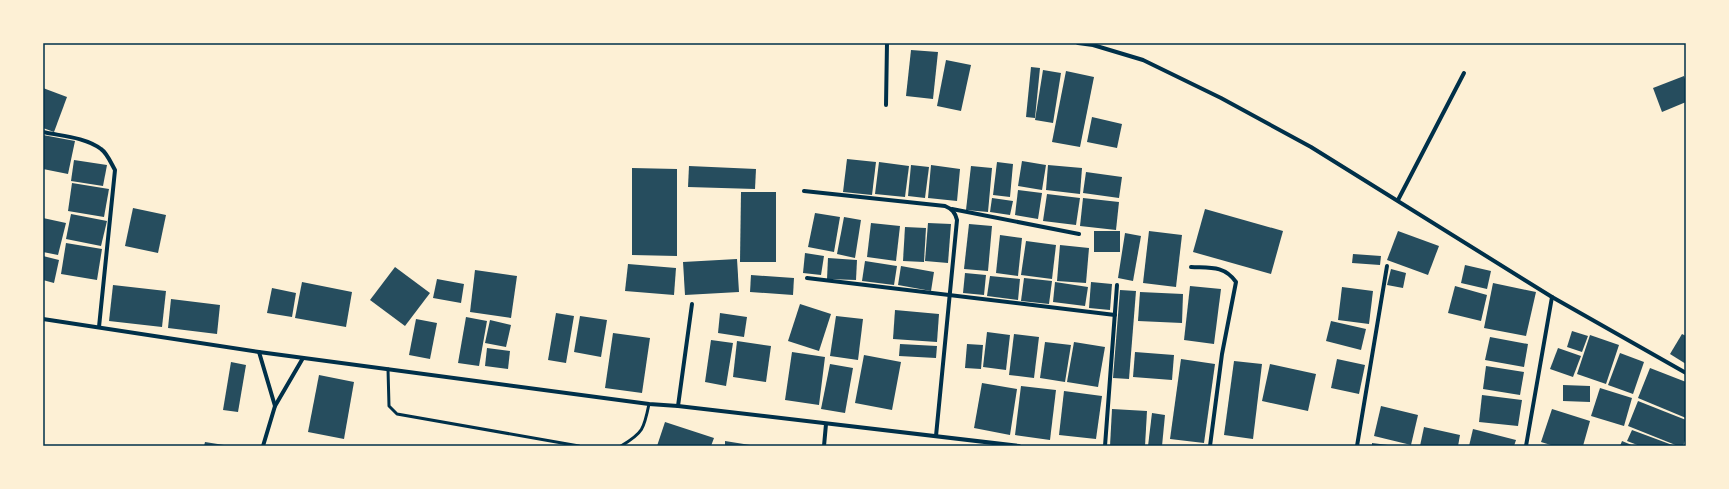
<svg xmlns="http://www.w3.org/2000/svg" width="1729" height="489" font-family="'Noto Sans',sans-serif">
<rect width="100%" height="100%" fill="#fdf0d5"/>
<g fill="#264d5e">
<polygon points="911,50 938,52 933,99 906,96"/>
<polygon points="946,60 971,65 961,111 937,106"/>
<polygon points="1031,67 1040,68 1035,118 1026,117"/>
<polygon points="1043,70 1061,73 1053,123 1035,120"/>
<polygon points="1066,71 1094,77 1080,147 1052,142"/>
<polygon points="1684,76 1686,82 1686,102 1662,112 1653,88"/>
<polygon points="43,88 67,97 54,132 43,128"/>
<polygon points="1092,117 1122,124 1117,148 1087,142"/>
<polygon points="43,135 75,141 68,174 43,169"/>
<polygon points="847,159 876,162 872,195 843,192"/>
<polygon points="74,160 107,165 103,186 71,181"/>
<polygon points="1022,161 1046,165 1042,190 1018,186"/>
<polygon points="879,162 909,166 905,197 875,194"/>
<polygon points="997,162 1013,164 1010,197 993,195"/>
<polygon points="911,165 929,167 925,198 908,196"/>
<polygon points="931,165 960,169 957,201 928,198"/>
<polygon points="1048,165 1082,168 1080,194 1046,190"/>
<polygon points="689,166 756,169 755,189 688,187"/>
<polygon points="971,166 992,168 988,212 966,210"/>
<polygon points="632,168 677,169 677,256 632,255"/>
<polygon points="1086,172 1122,177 1119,198 1083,193"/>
<polygon points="72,183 109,189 104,217 68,211"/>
<polygon points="1018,190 1042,193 1038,219 1015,215"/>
<polygon points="741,192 776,192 776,262 740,262"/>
<polygon points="1047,194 1080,198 1076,225 1043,221"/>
<polygon points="992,198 1013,201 1010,215 990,212"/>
<polygon points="1083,198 1119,202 1116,230 1080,226"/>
<polygon points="133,208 166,215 158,253 125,246"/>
<polygon points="1205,209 1283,231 1271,274 1193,252"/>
<polygon points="815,213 840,217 834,252 808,247"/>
<polygon points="71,214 107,221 101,246 66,239"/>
<polygon points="844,217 861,220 855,258 837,254"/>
<polygon points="43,218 66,223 58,255 43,252"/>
<polygon points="871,223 900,226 896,261 867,257"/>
<polygon points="928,223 951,224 948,263 925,261"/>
<polygon points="969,224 992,226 988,271 964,269"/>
<polygon points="905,227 926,228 924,262 903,261"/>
<rect x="1094" y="231" width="26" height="21"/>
<polygon points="1149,231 1182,235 1176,287 1143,283"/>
<polygon points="1398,231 1439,246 1428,275 1387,260"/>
<polygon points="1125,233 1141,236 1133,281 1118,278"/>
<polygon points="1000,235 1022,238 1018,276 996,273"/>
<polygon points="1026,241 1056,245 1052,279 1021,275"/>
<polygon points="66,243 102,249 97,280 61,274"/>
<polygon points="1060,245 1089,248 1086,283 1057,281"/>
<polygon points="805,253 824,256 821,275 803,273"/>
<polygon points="1353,254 1381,256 1380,265 1352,263"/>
<polygon points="43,256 59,260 54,283 43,280"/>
<polygon points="828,258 857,260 856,280 827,279"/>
<polygon points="737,259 739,292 685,295 683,262"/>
<polygon points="865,261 897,266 894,285 862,281"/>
<polygon points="628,264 676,268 674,295 625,291"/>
<polygon points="1465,265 1491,271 1487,289 1461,283"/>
<polygon points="901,266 934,272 931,291 898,285"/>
<polygon points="395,267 430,293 405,326 370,300"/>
<polygon points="1391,269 1406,273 1403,288 1387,285"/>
<polygon points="475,270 517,276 511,318 470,312"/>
<polygon points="965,273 986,275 984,295 963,293"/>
<polygon points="751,275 794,278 793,295 750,292"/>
<polygon points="990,276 1020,279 1018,300 987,296"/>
<polygon points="1024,278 1052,281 1049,304 1021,301"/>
<polygon points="437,279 464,284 461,303 433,298"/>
<polygon points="302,282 352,292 346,327 295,318"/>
<polygon points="1055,282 1088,287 1085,306 1053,302"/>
<polygon points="1091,282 1112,284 1110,310 1089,308"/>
<polygon points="1493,283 1536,292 1526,336 1484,328"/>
<polygon points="113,285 166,291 162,327 109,321"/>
<polygon points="1190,286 1221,289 1214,344 1184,340"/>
<polygon points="1455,286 1487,295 1481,321 1448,313"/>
<polygon points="1342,287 1373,291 1369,324 1338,320"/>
<polygon points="272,288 296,293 292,317 267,313"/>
<polygon points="1120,290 1136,291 1129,379 1113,378"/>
<polygon points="1140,292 1183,294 1182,323 1138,321"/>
<polygon points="171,299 220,305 217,334 168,328"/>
<polygon points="800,304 831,314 819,351 788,341"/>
<polygon points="895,310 939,314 937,342 893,339"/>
<polygon points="556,313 574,316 566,363 548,360"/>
<polygon points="720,313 747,317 744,337 718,333"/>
<polygon points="580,316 607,320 601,357 574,352"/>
<polygon points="836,316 863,319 858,360 830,356"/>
<polygon points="466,317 487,321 479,366 458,363"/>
<polygon points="416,319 437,323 430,359 409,355"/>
<polygon points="490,320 511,325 506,347 485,343"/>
<polygon points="1331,321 1366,329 1361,350 1326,341"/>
<polygon points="1572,331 1588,336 1582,352 1567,347"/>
<polygon points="987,332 1010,335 1006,370 983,367"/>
<polygon points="613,333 650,338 642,393 605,388"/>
<polygon points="1014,334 1039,337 1034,378 1009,375"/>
<polygon points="1682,334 1686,336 1686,364 1670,354"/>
<polygon points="1590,335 1619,345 1606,384 1577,374"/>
<polygon points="1490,337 1528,344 1524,367 1485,360"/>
<polygon points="711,340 733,343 726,386 705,382"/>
<polygon points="737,341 771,346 766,382 733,377"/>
<polygon points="1045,342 1071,345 1065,382 1040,378"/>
<polygon points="1074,342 1105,347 1098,387 1067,382"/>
<polygon points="900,344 937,346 936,358 899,356"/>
<polygon points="967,344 983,345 981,369 965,368"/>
<polygon points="487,348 510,351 508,369 485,366"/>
<polygon points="1558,348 1581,356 1573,377 1550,369"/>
<polygon points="792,352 825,357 819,405 785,400"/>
<polygon points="1135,352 1174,355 1172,380 1133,377"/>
<polygon points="1620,353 1644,362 1633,394 1608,385"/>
<polygon points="864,355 901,362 892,410 855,403"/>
<polygon points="1181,359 1215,364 1204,443 1170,439"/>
<polygon points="1337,359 1365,365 1359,394 1331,388"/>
<polygon points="1234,361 1262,364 1253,439 1224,435"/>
<polygon points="231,362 246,365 238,412 223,410"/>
<polygon points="830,364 853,368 845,413 821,409"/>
<polygon points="1270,364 1316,374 1308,411 1262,401"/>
<polygon points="1486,366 1524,372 1520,395 1483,389"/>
<polygon points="1650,368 1686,382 1686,418 1638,398"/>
<polygon points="319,375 354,382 344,439 308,432"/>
<polygon points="982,383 1017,389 1010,435 974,428"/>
<polygon points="1563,385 1590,386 1590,402 1563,401"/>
<polygon points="1021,386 1056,390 1050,440 1015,435"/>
<polygon points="1600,388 1632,398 1624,426 1591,416"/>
<polygon points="1064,391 1102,396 1096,439 1059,435"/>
<polygon points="1482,395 1522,400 1518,426 1479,422"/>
<polygon points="1638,401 1686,420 1686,438 1683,446 1678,446 1628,426"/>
<polygon points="1381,406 1418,415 1411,445 1374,436"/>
<polygon points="1112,409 1147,411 1145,446 1110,446"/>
<polygon points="1552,409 1590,421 1583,446 1554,446 1541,442"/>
<polygon points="1152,413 1165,415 1162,446 1148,446"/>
<polygon points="665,422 714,438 711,446 657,446"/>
<polygon points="1424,427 1460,435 1458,446 1420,446"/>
<polygon points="1473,429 1516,440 1514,446 1469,446"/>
<polygon points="1632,430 1675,446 1640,446 1627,441"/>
<polygon points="725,441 750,445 749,446 725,446"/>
<polygon points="1622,441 1634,446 1620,446"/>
<polygon points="205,442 224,445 224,446 204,446"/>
<polygon points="1372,443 1388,445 1388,446 1372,446"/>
</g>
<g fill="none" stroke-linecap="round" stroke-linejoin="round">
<g stroke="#003049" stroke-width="3">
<polyline points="388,369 389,406 397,414 579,446"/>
<path d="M 621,446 C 643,433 644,429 649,404"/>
</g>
<g stroke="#003049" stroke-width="4">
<polyline points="1078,43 1093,45 1143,60 1221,98 1311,147 1552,297 1686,373"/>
<polyline points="886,105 887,43"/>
<path d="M 43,132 C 61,136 85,137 101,149 C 107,153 111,163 115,170 L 99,327"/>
<path d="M 804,191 L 945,206 C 952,209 955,212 957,220 L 936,436"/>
<polyline points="1398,200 1464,73"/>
<polyline points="952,209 1079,234"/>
<path d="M 1191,267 C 1209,268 1224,265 1236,282 L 1222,354 L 1210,446"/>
<polyline points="807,278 1115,315"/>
<polyline points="43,319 259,352 649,404 678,406 1019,446"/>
<polyline points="259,352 275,406"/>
<polyline points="678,406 692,304"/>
<polyline points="263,446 275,406 303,358"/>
<polyline points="824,446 826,424"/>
<polyline points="1105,446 1117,285"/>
<polyline points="1357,446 1387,266"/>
<polyline points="1526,446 1552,297"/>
</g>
</g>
<rect width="1729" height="489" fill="none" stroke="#fdf0d5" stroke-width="88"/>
<rect x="44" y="44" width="1641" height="401" fill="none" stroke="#003049" stroke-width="1.5"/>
</svg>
